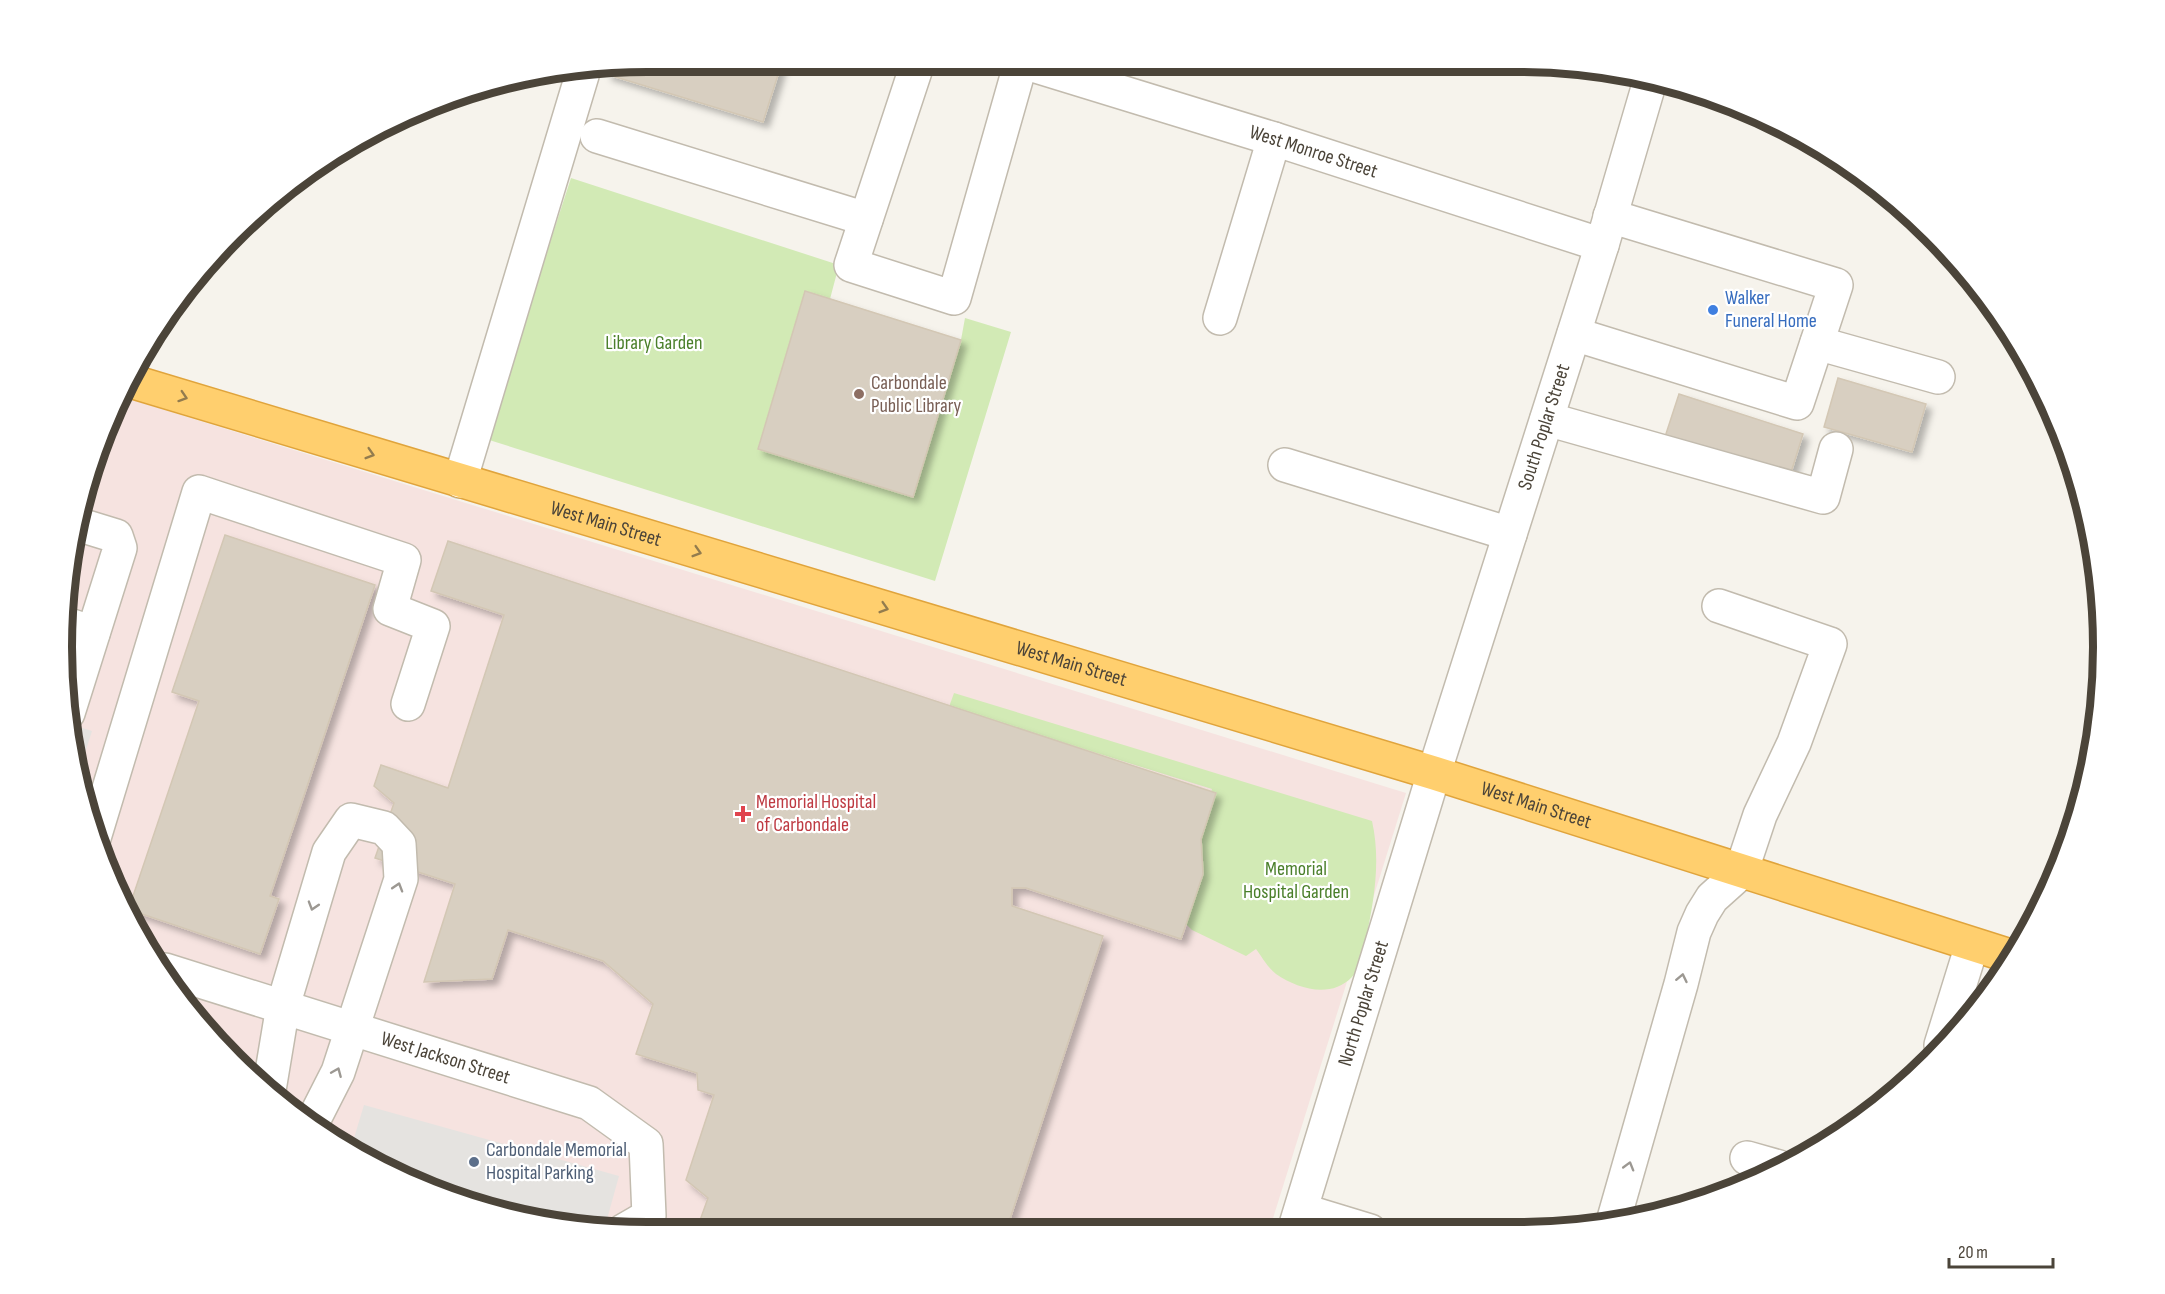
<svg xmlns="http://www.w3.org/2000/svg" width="2165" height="1294" font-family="'Sofia Sans Condensed',sans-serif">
<defs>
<filter id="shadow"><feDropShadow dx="5.5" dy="5.5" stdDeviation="3" flood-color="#0004"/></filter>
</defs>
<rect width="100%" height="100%" fill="#f6f3ec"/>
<polygon fill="#f6e3e0" points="119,396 1406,793 1269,1231 608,1231 458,1201 321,1134 233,1061 182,1003 93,836 73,761 62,647 67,570 92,459"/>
<g fill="#d2eab5">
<polygon points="571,178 839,265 830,299 805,291 758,449 913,497 961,340 965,318 1011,332 935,581 486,439"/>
<path d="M 954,693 L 1372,821 C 1381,861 1374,900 1366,939 C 1363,951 1361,968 1352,977 C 1331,999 1298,989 1276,974 C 1268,968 1262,957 1256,949 L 1246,956 L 1192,930 L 1186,924 L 1203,868 L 1189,861 L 1212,789 L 949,707 Z"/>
</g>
<g fill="#e5e3e0">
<polygon points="69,724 92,731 77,778 73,761"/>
<polygon points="364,1105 619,1176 604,1230 458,1201 351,1148"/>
</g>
<g fill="#d8cfc1" stroke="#d3c7b4" stroke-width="1.5" filter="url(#shadow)">
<polygon points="647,62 782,62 763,122 606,74 608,68"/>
<polygon points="805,291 961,340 913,497 758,449"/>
<polygon points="1838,378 1926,404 1912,452 1824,427"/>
<polygon points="1679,394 1803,434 1788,482 1663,443"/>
<polygon points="225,535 375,585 270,896 279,899 260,954 133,911 130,905 199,701 172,692"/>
<polygon points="448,541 1216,793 1201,839 1203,874 1181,939 1026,888 1012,888 1012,906 1103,936 1006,1231 713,1231 698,1226 708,1198 686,1180 714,1095 698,1090 697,1073 636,1054 653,1004 603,961 508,930 492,979 424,982 455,884 375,858 394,803 374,786 381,765 448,788 504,615 431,591"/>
</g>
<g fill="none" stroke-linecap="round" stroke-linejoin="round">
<g stroke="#c2bbae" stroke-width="36">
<g id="minor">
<polyline points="918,62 851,265 954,298 1021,62"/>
<path id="s1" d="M 1023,62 L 1274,139 L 1602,245"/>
<polyline points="597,136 866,219"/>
<polyline points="1220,318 1274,139"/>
<polyline points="1574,334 1797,403 1836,285 1610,216"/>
<polyline points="1817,343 1938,377"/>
<polyline points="1547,419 1823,497 1836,449"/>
<polyline points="1285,465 1510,534"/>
<polyline points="460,481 583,72"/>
<polyline points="63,623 93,633"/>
<polyline points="68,713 120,548 116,536 77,524"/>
<polyline points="94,838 199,492 404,560 390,609 433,626 408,704"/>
<path id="s2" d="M 165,970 L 589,1103 L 646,1144 L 649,1216 L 623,1231"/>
<polyline points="1941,1045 1972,945"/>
<polyline points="269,1090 283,1006 329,852 351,820 384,828 399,844 401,879 338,1072 311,1125"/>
<polyline points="1747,1158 1779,1167"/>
<polyline points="1301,1210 1370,1231"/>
<polyline points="1613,1222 1681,984 1694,932 1702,914 1712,898 1741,872 1760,815 1794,743 1830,644 1719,606"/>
<path id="s3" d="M 1294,1231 L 1434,773 L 1602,245 L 1650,81"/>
</g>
</g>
<g stroke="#e0a43c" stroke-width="36">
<g id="highway">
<path id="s4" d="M 127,380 L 1434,773 L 2013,957"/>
</g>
</g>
<use href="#minor" stroke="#fff" stroke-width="33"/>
<use href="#highway" stroke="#ffcf6e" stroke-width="33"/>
</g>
<defs><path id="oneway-chevron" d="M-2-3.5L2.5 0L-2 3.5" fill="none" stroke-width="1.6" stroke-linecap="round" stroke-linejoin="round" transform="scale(1.5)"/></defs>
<g stroke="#937c4e">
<use href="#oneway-chevron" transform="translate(183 397) rotate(18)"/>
<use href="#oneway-chevron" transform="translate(370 454) rotate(17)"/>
<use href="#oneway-chevron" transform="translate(697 552) rotate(17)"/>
<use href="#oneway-chevron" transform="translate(884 608) rotate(17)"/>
</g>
<g stroke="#9c9892">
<use href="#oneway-chevron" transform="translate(398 887) rotate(-73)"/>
<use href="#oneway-chevron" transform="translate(313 906) rotate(107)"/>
<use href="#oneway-chevron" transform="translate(1682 978) rotate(-78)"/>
<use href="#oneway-chevron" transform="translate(337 1072) rotate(-67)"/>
<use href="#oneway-chevron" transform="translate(1629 1166) rotate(-74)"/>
</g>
<circle fill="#3f7fe0" stroke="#fff" stroke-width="2" cx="1713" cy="310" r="6"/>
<circle fill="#8d6e63" stroke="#fff" stroke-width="2" cx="859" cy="394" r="6"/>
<path fill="#e0444e" stroke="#fff" stroke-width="2" d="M740 805h6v6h6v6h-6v6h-6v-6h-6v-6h6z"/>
<circle fill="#5c6f8a" stroke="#fff" stroke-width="2" cx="474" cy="1162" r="6"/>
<g text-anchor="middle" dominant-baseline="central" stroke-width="4.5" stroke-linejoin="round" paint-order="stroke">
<g font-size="20" fill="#4b4439" stroke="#fff">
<text stroke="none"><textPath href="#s1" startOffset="304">West Monroe Street</textPath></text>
<text stroke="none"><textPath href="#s3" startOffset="842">South Poplar Street</textPath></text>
<text stroke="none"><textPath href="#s4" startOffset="500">West Main Street</textPath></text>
<text stroke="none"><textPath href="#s4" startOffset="986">West Main Street</textPath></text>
<text stroke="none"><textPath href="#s4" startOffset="1472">West Main Street</textPath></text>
<text stroke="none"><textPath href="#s3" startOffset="238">North Poplar Street</textPath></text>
<text stroke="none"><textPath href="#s2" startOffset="294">West Jackson Street</textPath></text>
</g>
<g font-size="20" fill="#366cbe" stroke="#fff" text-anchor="start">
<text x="1725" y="298">Walker<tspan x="1725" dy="23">Funeral Home</tspan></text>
</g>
<g font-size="20" fill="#4a7f2a" stroke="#fff">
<text x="654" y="343">Library Garden</text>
<text x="1296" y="869">Memorial<tspan x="1296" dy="23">Hospital Garden</tspan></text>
</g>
<g font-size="20" fill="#785e54" stroke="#fff" text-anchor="start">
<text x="871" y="383">Carbondale<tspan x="871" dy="23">Public Library</tspan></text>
</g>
<g font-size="20" fill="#be3a42" stroke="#fff" text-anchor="start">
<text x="756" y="802">Memorial Hospital<tspan x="756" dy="23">of Carbondale</tspan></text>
</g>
<g font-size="20" fill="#4e5e75" stroke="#fff" text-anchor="start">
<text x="486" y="1150">Carbondale Memorial<tspan x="486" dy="23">Hospital Parking</tspan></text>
</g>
</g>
<path d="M0 0H2165V1294H0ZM647 72H1518A575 575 0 0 1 2093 647V647A575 575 0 0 1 1518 1222H647A575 575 0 0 1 72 647V647A575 575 0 0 1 647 72Z" fill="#fff" fill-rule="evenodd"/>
<path fill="none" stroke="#4b4439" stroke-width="8" d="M647 72H1518A575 575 0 0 1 2093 647V647A575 575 0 0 1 1518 1222H647A575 575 0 0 1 72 647V647A575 575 0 0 1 647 72Z"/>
<path d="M1949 1258v9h104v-9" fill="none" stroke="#4b4439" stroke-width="3"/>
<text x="1958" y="1258" font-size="18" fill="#4b4439" stroke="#ffffff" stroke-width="4.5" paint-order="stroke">20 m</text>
</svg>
